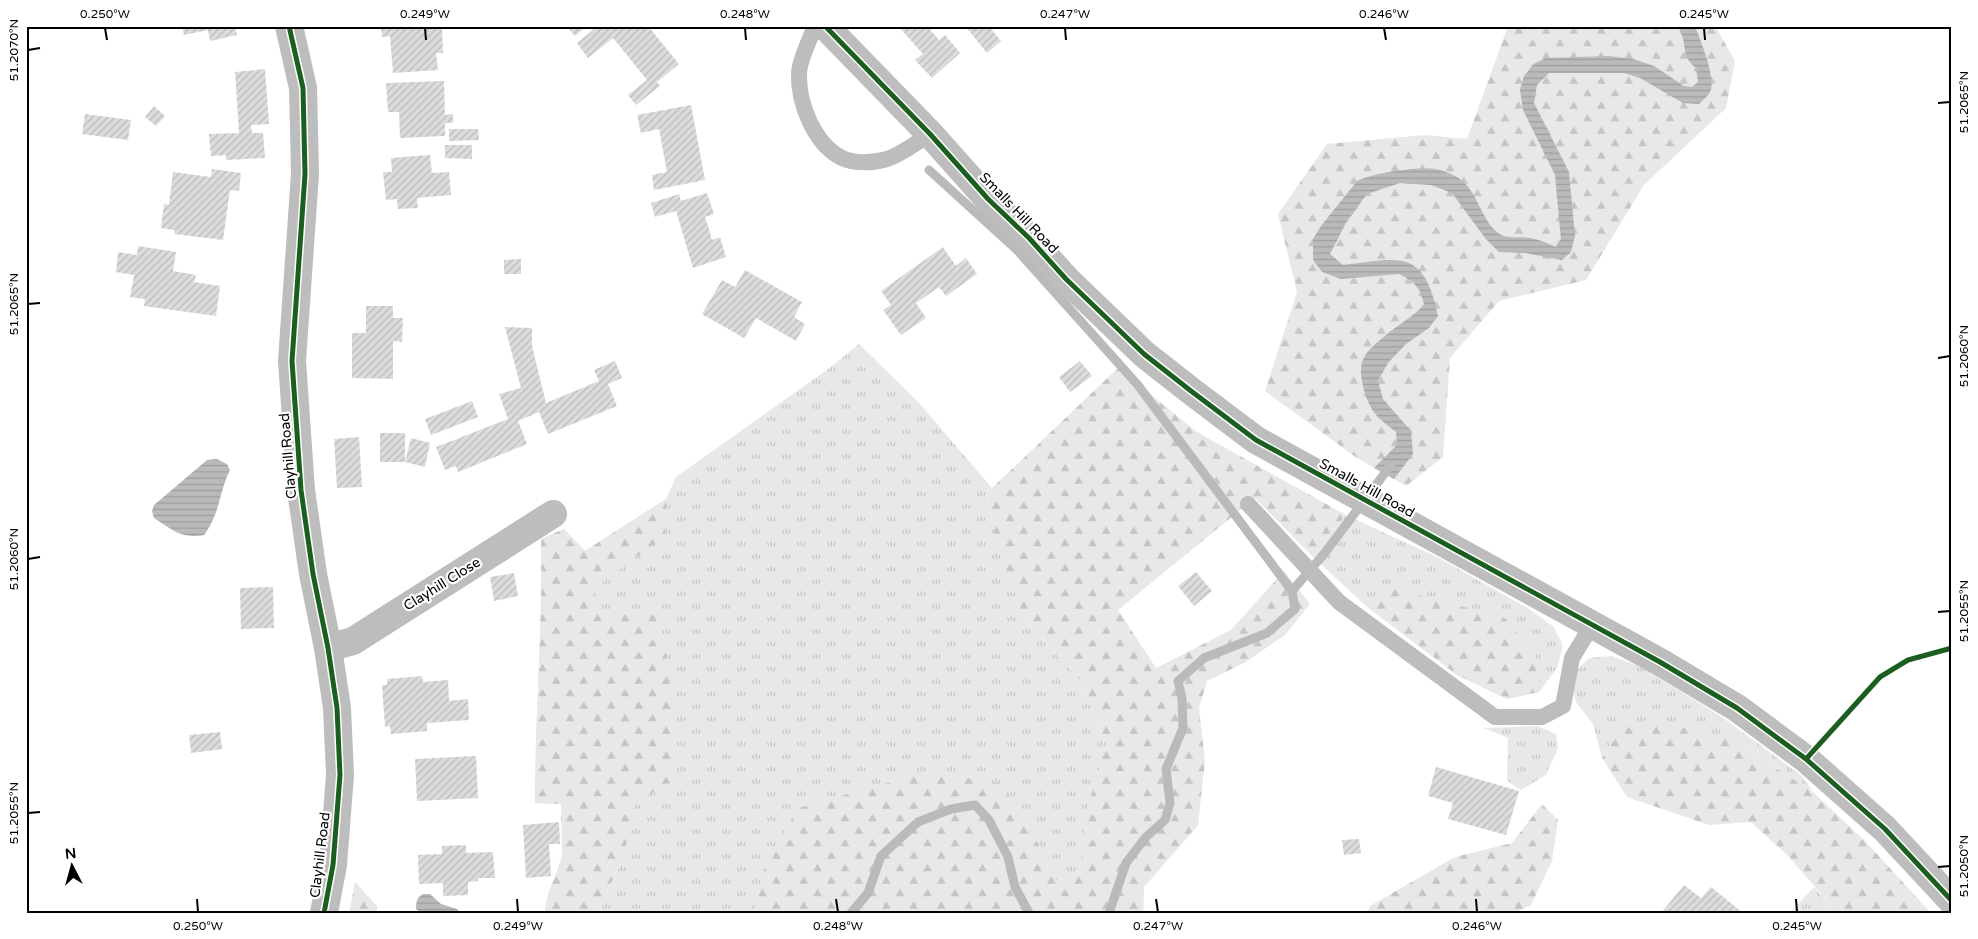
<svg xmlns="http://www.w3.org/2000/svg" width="1978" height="939" font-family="'Varela Round',sans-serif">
<defs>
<pattern id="grass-tufts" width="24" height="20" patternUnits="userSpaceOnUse" patternTransform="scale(1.25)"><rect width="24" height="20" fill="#e8e8e8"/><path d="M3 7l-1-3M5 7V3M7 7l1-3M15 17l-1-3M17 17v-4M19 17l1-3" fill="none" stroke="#c5c5c5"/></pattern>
<pattern id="forest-firs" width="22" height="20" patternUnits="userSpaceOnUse" patternTransform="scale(1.25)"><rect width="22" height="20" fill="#e8e8e8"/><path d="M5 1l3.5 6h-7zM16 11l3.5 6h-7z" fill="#c5c5c5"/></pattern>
<pattern id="water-rules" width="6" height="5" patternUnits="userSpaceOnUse" patternTransform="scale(1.25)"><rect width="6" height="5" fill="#bababa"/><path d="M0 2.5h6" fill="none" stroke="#9e9e9e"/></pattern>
<pattern id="building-hatch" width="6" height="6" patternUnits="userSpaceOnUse" patternTransform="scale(1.25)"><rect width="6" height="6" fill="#dcdcdc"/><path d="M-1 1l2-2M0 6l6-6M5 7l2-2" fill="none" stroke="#bbb"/></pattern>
</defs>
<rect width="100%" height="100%" fill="#fff"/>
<g fill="url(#grass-tufts)">
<path d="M 859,344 L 919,403 L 992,488 L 987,503 L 1025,620 L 1083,683 L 1106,744 L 1198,825 L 1144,887 L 1143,913 L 596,913 L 622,861 L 562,853 L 561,804 L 535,803 C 535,715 543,627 541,539 L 564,529 L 585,551 L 666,499 L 676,477 L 831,367 Z"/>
<polygon points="1346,515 1439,558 1526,607 1554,627 1563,646 1557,668 1539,692 1507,699 1457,675 1366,606 1312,556"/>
<polygon points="1612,656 1641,667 1719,715 1802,776 1813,792 1732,740 1619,729 1602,758 1593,724 1576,702 1572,688 1576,671 1589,658"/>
<polygon points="1538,726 1556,734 1558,748 1546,775 1521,790 1507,781 1508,738 1484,728"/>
<polygon points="1814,887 1838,913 1790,913"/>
</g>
<g fill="url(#forest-firs)">
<polygon points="1508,26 1715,26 1735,61 1726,108 1644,185 1586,280 1499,301 1450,358 1443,457 1406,486 1357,458 1265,391 1297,292 1278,214 1327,144 1425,135 1467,139"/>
<polygon points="1118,368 1197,432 1346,515 1312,556 1255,498 1118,610 1156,668 1231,630 1284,571 1310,604 1285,635 1244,663 1207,681 1199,708 1205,761 1198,825 1144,887 1143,913 754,913 765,865 798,808 930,771 1000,784 1037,842 1056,881 1080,872 1085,817 1106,744 1083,683 1025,620 1000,553 987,503 992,488"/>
<path d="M 666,499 L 665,536 L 595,588 L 594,613 L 657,611 L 669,669 L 674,779 L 637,803 L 622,861 L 596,913 L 545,913 C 545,892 558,875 562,854 C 565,838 562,819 561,804 L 535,803 C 535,715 543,627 541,539 L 564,529 L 585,551 Z"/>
<polygon points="1385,586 1505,618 1541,664 1539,692 1507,699 1457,675 1366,606"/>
<polygon points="1660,721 1732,740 1813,792 1866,842 1931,913 1838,913 1789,857 1751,822 1709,825 1627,797 1602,758 1619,729"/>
<polygon points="1542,804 1558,820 1552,861 1531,905 1515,913 1367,913 1370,906 1455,857 1512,843"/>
<polygon points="355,882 377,906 377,913 349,913"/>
</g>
<g fill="url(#water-rules)">
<path d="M 1677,26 L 1695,26 C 1700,39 1717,80 1710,92 C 1708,96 1703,100 1699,104 L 1683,103 L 1640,78 L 1624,73 L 1549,73 L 1537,85 L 1534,103 L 1569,172 L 1575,236 L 1571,252 L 1562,260 L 1525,253 L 1499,252 L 1485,238 L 1452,193 L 1431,185 L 1400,183 L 1367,194 L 1346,223 L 1330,254 L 1343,265 C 1401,258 1424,248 1438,316 L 1429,328 L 1406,344 L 1388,363 L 1378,381 L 1383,399 L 1411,431 L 1413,454 L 1394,479 L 1374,468 L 1397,445 L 1396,432 C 1390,427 1384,423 1378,417 C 1367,406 1358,378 1362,362 C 1366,351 1376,343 1385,336 C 1398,324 1413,318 1424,304 L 1420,291 L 1412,281 L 1399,274 L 1341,279 L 1322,272 L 1313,260 L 1313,239 L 1321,226 L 1357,181 C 1372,173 1423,165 1440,170 C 1451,173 1462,178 1469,188 C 1479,201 1484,222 1498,233 C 1508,240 1520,236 1531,238 C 1540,240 1548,243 1556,247 L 1561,240 L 1555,175 L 1523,110 L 1520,90 L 1524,76 L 1535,63 L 1546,58 L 1609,56 L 1633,59 L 1654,66 L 1684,86 L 1692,87 L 1698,82 L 1696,68 C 1678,53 1690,44 1677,26 Z"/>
<path d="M 217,459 L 227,464 L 230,470 C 219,492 220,514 204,535 C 180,539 173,530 154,518 L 152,511 L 154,505 L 207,460 Z"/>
<path d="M 423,894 L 430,894 L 441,904 L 457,909 L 460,913 L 421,913 L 416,909 C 416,902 417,897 423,894 Z"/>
</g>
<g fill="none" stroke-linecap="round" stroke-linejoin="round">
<g stroke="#bababa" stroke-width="9">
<polyline points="929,170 1017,250 1137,384 1292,591"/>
<polyline points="851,913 868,893 881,856 918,822 951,809 975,805 989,820 1008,857 1015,887 1029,913"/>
<polyline points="1109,913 1126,863 1146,837 1165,820 1170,803 1166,769 1183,728 1182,698 1178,681 1204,658 1267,633 1295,609 1292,591 1324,554 1391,465"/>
</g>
</g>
<g fill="url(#building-hatch)">
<polygon points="182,26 235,26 237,35 210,41 208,30 184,35"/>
<polygon points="381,26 442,26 443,53 436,53 438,70 393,73 390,36 382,37"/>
<polygon points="566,26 587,26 575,36"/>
<polygon points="598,26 611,26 613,29 617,26 648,26 679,64 657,82 660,86 636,105 628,95 647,80 613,38 588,58 577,43"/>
<polygon points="898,26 927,26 939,40 945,35 960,53 932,78 915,60 923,54"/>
<polygon points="965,26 989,26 1001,41 987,53"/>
<polygon points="265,69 269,124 251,125 252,133 263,133 265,158 226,160 226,155 211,156 209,134 239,133 235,72"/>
<polygon points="444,81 445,115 453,114 453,123 445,123 445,136 400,138 399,112 388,112 386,83"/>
<polygon points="691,105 705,180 654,190 652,175 667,172 659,129 641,133 637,115"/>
<polygon points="154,106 165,116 156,126 145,117"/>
<polygon points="85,114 131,120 128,140 82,134"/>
<polygon points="449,129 478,129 479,140 449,141"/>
<polygon points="445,145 472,145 472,159 445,158"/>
<polygon points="430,155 432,173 449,172 451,195 417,198 418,208 398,209 397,199 386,200 383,172 392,172 391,158"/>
<polygon points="212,169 241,173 239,191 230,190 223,240 174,234 175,230 161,228 164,204 169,205 173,172 211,177"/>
<polygon points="707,193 714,214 705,217 708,226 712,240 720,237 726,257 693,268 676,211 655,217 651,203 679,194 681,201"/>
<polygon points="138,246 176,252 173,271 196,275 194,282 220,286 216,316 144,306 145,299 130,297 134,275 116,272 118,252 137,255"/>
<polygon points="943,247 956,266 966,258 977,274 946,296 939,287 916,303 926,318 901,335 883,310 891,305 881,291"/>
<polygon points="521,259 521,274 504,274 504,260"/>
<polygon points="745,270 802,302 794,317 805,324 796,341 756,318 744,338 702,314 722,280 735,287"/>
<polygon points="366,306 393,306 393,318 403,318 402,342 393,341 393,379 352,378 352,333 366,333"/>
<polygon points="505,327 532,328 532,346 546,403 599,381 594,370 615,361 622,378 608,384 617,406 548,434 539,412 518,421 527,444 458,472 456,466 445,470 436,447 508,419 499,394 521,388"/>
<polygon points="1080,361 1092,376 1070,392 1059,377"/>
<polygon points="472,401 478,417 431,435 425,419"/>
<rect x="380" y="433" width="25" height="29"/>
<polygon points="359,437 362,487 337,488 334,439"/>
<polygon points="411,438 430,443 425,467 405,462"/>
<polygon points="1196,572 1212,591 1194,606 1178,586"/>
<polygon points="514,573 518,596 494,601 490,577"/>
<polygon points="273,587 274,628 241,629 240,588"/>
<polygon points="422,676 423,682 448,680 449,701 468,699 469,720 427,723 427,731 391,734 390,726 385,727 382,685 387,685 387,679"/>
<polygon points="220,732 222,749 191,753 189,735"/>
<polygon points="476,756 478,798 417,801 415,759"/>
<polygon points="1436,767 1519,791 1506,835 1448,819 1453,803 1428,796"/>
<polygon points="559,822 560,844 549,844 551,876 526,878 523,825"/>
<polygon points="1359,839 1361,853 1344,855 1342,840"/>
<polygon points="466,845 466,853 493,852 495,878 478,878 478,881 468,882 468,895 443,896 443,883 419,884 418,855 442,854 442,846"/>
<polygon points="1684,885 1701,898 1711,887 1743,913 1664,913 1662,912"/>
</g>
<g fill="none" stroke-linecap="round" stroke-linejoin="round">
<g stroke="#bdbdbd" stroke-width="16">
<path d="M 815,26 C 810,40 800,58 799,73 C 798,103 814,144 842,158 C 854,164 874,163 887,159 C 902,154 917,142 930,134"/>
<polyline points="1248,504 1339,602 1495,717 1542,717 1563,706 1572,658 1592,625"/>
</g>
<g stroke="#bdbdbd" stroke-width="28">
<polyline points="289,26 303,88 305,174 292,361 301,490 313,574 328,648 337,708 340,775 333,865 324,913"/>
<polyline points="328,648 353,641 553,514"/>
</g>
<polyline stroke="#bdbdbd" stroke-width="28" points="825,26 930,134 988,199 1029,238 1066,279 1144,354 1191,391 1256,440 1660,662 1737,708 1806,759 1885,829 1952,901"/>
<g stroke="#fff" stroke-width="8">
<g id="cycleway">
<polyline points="289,26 303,88 305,174 292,361 301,490 313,574 328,648 337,708 340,775 333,865 324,913"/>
<polyline points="825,26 930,134 988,199 1029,238 1066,279 1144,354 1191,391 1256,440 1660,662 1737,708 1806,759 1885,829 1952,901"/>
<polyline points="1806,759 1880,677 1908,660 1952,648"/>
</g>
</g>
<use href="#cycleway" stroke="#1b5e20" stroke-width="5"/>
</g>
<path fill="none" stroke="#000" stroke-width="2" d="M 105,28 L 107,40M 425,28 L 426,40M 745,28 L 746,40M 1065,28 L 1066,40M 1384,28 L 1386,40M 1704,28 L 1705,40M 28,50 L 40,48M 1938,103 L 1950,102M 28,304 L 40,303M 1938,358 L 1950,356M 28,559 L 40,557M 1938,612 L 1950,611M 28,813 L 40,812M 1938,867 L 1950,866M 197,899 L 198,912M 517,899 L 518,912M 836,899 L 838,912M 1156,899 L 1158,912M 1476,899 L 1477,912M 1796,899 L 1797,912"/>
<g text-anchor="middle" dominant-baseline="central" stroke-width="4.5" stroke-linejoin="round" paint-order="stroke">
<g font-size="14" fill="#000" stroke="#fff">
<text transform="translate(1019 213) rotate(46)">Smalls Hill Road</text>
<text transform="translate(288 456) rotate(-95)">Clayhill Road</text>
<text transform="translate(1367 488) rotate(29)">Smalls Hill Road</text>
<text transform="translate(442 584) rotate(-32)">Clayhill Close</text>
<text transform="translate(320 855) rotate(-83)">Clayhill Road</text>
</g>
</g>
<rect width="1978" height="939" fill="none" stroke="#ffffff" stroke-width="55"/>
<g transform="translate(72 866) rotate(354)" stroke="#ffffff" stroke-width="4" paint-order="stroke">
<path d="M0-4L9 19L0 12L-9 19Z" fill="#000000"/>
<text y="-8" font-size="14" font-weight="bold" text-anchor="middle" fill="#000000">N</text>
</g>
<rect x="28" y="28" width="1922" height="884" fill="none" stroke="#000" stroke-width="2"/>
<g font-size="12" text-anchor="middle" fill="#000">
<text x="105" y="18">0.250°W</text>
<text x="425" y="18">0.249°W</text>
<text x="745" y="18">0.248°W</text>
<text x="1065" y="18">0.247°W</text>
<text x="1384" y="18">0.246°W</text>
<text x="1704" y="18">0.245°W</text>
<text transform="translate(14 50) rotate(-90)" y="4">51.2070°N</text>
<text transform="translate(1964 102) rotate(-90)" y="4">51.2065°N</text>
<text transform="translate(14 304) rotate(-90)" y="4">51.2065°N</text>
<text transform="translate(1964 356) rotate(-90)" y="4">51.2060°N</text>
<text transform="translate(14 559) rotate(-90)" y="4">51.2060°N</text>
<text transform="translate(1964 611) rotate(-90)" y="4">51.2055°N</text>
<text transform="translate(14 813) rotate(-90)" y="4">51.2055°N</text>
<text transform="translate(1964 866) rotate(-90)" y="4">51.2050°N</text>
<text x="198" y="930">0.250°W</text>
<text x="518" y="930">0.249°W</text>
<text x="838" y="930">0.248°W</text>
<text x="1158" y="930">0.247°W</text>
<text x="1477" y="930">0.246°W</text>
<text x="1797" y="930">0.245°W</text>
</g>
</svg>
